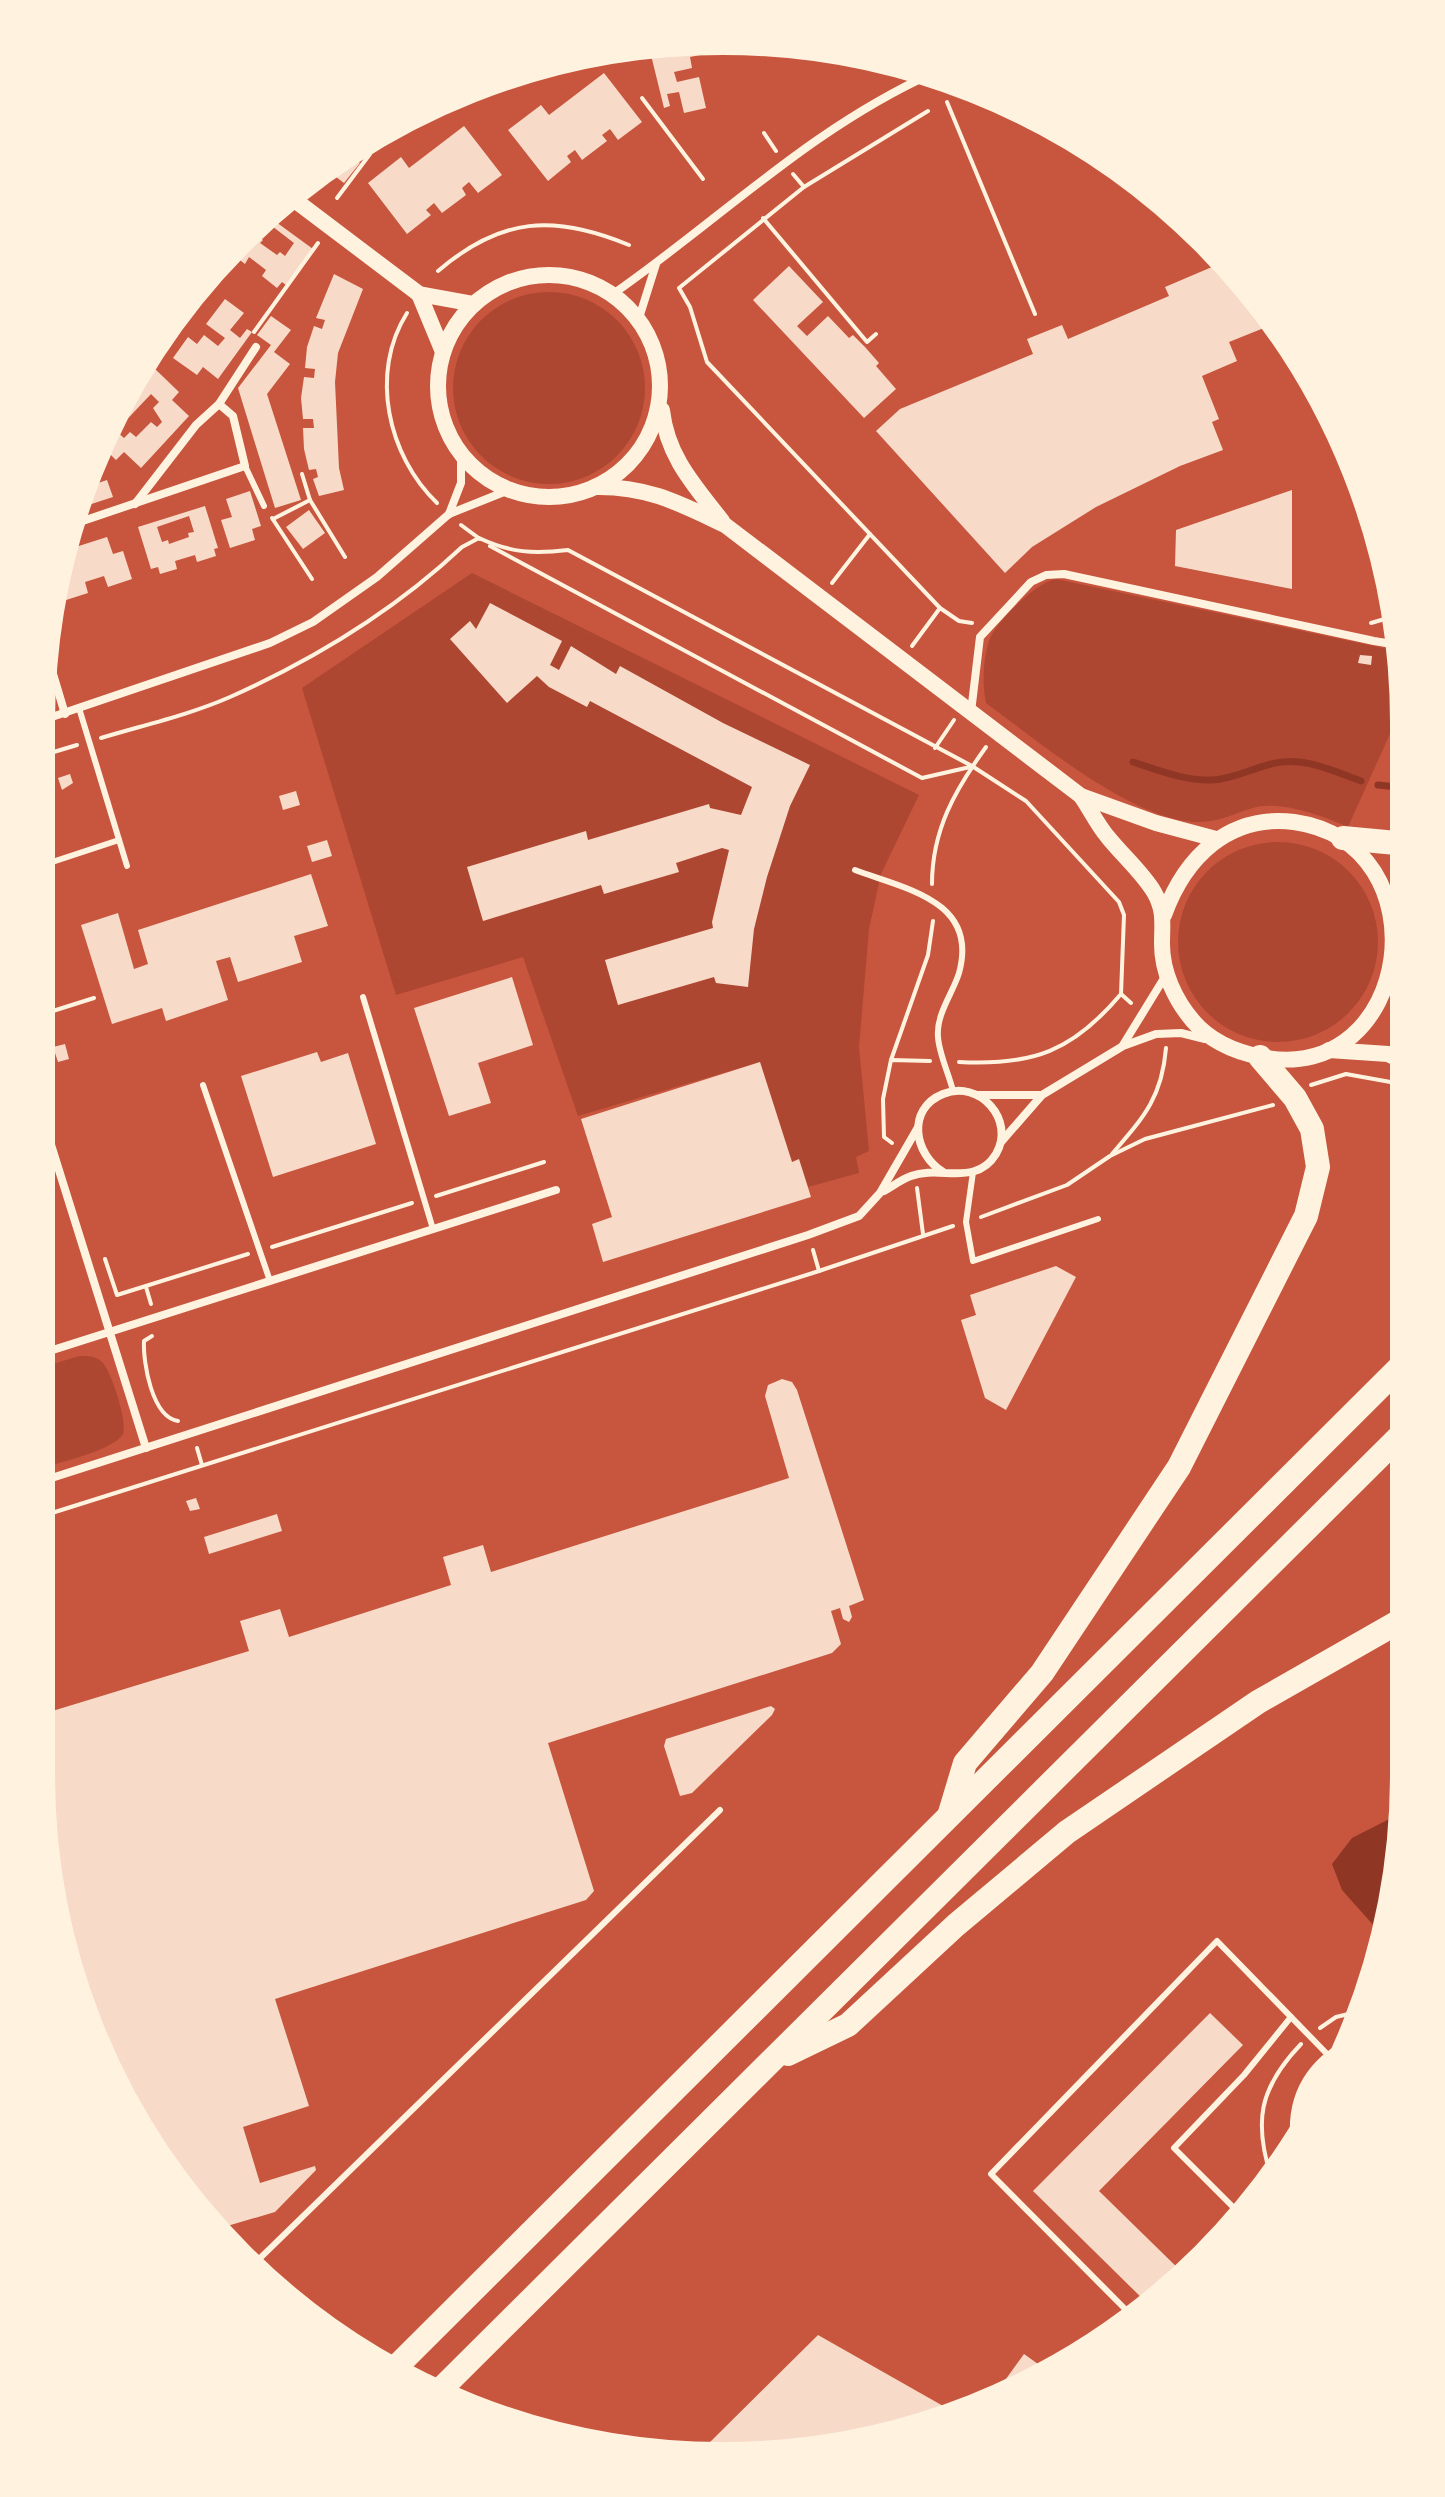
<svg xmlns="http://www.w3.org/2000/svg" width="1445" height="2497" font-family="'Times New Roman',serif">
<rect width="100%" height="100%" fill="#c8553d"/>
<g fill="#ae4732">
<circle cx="549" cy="388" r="96"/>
<polygon points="472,573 919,795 881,874 869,929 859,1047 869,1151 856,1157 859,1173 808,1187 799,1160 792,1162 760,1062 578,1116 523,957 396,995 302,688"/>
<path d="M 1056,579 L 1402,652 L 1407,696 L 1348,827 C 1323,816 1280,800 1253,808 C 1235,813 1219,822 1200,822 C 1135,823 1038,741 986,703 C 982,683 983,660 989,641 C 994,623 1038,581 1056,579 Z"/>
<circle cx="1278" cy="942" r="100"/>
<path d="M 79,1356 C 88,1356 96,1356 102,1362 C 111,1370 128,1423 123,1434 C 113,1451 56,1463 36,1470 L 37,1369 Z"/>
</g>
<polygon fill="#8f3625" points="1407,1810 1386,1928 1375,1927 1342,1890 1332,1864 1352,1838"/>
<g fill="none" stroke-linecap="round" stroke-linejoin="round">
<g stroke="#8f3625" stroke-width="7">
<path d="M 1133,762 C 1158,770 1185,781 1212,780 C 1233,779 1251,769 1271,764 C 1302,755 1333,771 1361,781"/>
<polyline points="1378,785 1407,788"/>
</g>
</g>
<g fill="#f7dbc8" fill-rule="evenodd">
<polygon points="696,39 700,55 690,57 692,68 674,72 677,82 699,77 706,108 684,113 679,92 667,94 670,106 664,108 650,51 668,46 667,41"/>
<polygon points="604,73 642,122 618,140 610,129 602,135 607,141 582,160 575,150 567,156 571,162 548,181 508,130 541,105 549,115"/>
<polygon points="464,126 502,175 478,193 469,182 462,188 466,195 442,213 434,203 426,210 431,215 407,234 368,183 401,157 409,168"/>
<polygon points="344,150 360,163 344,183 323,167"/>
<path d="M 265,214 L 313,249 L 286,285 L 282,282 L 277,288 L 262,276 L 266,270 L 249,257 L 245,264 L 231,253 L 237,237 ZM 268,223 L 294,243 L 285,256 L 280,252 L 277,255 L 260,243 L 263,240 L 258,236 Z"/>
<polygon points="1226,261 1274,324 1229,342 1237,361 1202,376 1219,419 1212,422 1223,450 1180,466 1096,507 1032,547 1005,573 876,431 900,409 1033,354 1027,339 1062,325 1068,339 1169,296 1165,287"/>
<polygon points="789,266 823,302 797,326 807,336 828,316 849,338 853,335 865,347 879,363 876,366 896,389 864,418 753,300"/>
<polygon points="334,274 363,289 338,353 335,382 339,468 344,490 319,496 313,479 318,477 316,469 309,470 304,449 303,428 314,428 313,419 303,419 301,398 304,377 314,378 315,369 305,368 307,347 314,326 322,329 325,320 316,318"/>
<polygon points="225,299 244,313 230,330 240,338 247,329 252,332 218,379 203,367 197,375 173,358 188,337 197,344 204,335 218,346 225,338 206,324"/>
<polygon points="271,316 291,330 274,352 290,364 267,394 301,500 275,508 238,388 271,345 257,335"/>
<path d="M 154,368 L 179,392 L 172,400 L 189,416 L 141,468 L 124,452 L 116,460 L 101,445 L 134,377 L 140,383 ZM 151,394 L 159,402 L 153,408 L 162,422 L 157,427 L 151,422 L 136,437 L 130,432 L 124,438 L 116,431 Z"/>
<polygon points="86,475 89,486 107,480 113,497 73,510 72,502"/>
<polygon points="1292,490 1292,589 1175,566 1176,530"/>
<polygon points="250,491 261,526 252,529 255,540 230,548 221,520 232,517 226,499"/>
<path d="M 205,506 L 218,548 L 214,549 L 216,556 L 197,562 L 195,555 L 175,561 L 177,569 L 160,574 L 158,567 L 151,569 L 138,527 ZM 189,516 L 194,532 L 188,533 L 189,537 L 169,544 L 168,540 L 162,542 L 157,527 Z"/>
<polygon points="309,510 325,533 303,549 286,527"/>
<polygon points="107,537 113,554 123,551 132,579 108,587 104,576 85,582 88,593 63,601 57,580 59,571 65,569 63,551"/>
<polygon points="490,603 562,641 550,665 559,670 571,646 616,674 620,666 723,723 810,765 790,806 767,877 754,929 748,987 716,983 714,977 618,1005 605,960 713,928 712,922 729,850 722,848 676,863 679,872 604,894 601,885 483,921 467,867 586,831 588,840 709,804 710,808 741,815 752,787 590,701 587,707 549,687 537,676 507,703 450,639 470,621 476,629"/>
<polygon points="1360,655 1372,656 1371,665 1358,663"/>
<polygon points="70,774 73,783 62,790 58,778"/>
<polygon points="296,791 300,805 283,810 279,796"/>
<polygon points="327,840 332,856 312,862 307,846"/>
<polygon points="311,874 328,926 294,936 302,962 238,982 230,957 216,961 228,1000 166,1021 162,1008 112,1024 81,925 118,913 134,969 148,964 138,930"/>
<polygon points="512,977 533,1045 478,1063 491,1103 449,1116 414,1008"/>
<polygon points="65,1044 69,1059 58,1062 53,1047"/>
<polygon points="317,1052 321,1062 348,1053 376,1144 273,1177 241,1076"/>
<polygon points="760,1062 792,1162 799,1159 811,1197 603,1262 592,1224 612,1217 581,1119"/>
<polygon points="1056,1266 1076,1277 1006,1410 985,1398 961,1320 976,1315 970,1295"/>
<polygon points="782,1379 792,1382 797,1390 864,1600 849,1606 852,1617 849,1622 843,1619 840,1608 831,1611 841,1644 832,1653 548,1743 594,1891 586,1900 275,1999 309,2106 243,2127 260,2183 315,2166 316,2170 275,2212 217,2229 178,2192 72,1995 36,1775 36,1716 249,1651 240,1621 280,1609 289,1637 451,1585 443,1557 483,1545 491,1572 789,1478 765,1396 768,1385"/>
<polygon points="196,1498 200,1509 190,1511 186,1501"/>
<polygon points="277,1514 282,1531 209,1554 204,1537"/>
<polygon points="771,1706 775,1709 772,1715 692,1793 680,1796 664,1746 666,1739"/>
<polygon points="1210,2013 1243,2045 1099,2191 1187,2277 1175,2291 1150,2306 1033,2191"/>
<polygon points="818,2335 959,2415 767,2460 699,2453"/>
<polygon points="1024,2354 1045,2369 1048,2365 1052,2367 985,2408"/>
</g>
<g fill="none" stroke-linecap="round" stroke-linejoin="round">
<g stroke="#fff3e0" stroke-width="4">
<polyline points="642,98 703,179"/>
<polyline points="947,102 1035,314"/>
<polyline points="928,111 804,187 679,288 690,307 707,362 940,608 959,621 972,623"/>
<polyline points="764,133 776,151"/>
<polyline points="793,174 804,187"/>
<polyline points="337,198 370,154 371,140"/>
<polyline points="763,218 867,342 876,334"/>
<path d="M 438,271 C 501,217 554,214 629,245"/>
<path d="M 407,313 C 369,373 388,456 437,503"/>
<polyline points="254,332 318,243"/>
<polyline points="302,474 310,500 345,557"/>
<polyline points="272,518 312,579"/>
<polyline points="273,519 310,500"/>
<polyline points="461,525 480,539"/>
<polyline points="490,546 922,778 970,767"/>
<polyline points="832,583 870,534"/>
<polyline points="1371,623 1395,616"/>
<polyline points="912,646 940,608"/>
<path d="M 101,738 C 144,725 189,715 230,697 C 315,659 395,610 462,547 L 479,538 C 511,553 534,554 568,550 L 972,766 L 1026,801 L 1119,902 L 1124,915 L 1121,994 L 1131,1003"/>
<polyline points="935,748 954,720"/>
<polyline points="37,757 77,745"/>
<path d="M 932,884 C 932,830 955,790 986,747"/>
<polyline points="37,1016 94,998"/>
<polyline points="37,1048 51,1091"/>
<polyline points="891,1060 928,955 933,921"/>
<path d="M 959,1062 C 1033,1066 1073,1051 1121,994"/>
<polyline points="1311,1085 1346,1074 1407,1085"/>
<polyline points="892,1143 884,1137 883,1099 891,1060 930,1061"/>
<path d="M 1112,1154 C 1143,1118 1162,1098 1166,1048"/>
<polyline points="917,1188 923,1234"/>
<polyline points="436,1196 544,1162"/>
<polyline points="981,1217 1067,1185 1110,1156 1145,1139 1273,1105"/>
<polyline points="272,1247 412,1203"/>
<polyline points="813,1250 819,1271 953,1226"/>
<polyline points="105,1259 117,1295 248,1254"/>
<polyline points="146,1287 151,1304"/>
<path d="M 152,1336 L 144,1341 C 143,1363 152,1417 178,1421"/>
<polyline points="197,1448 202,1465"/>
<polyline points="36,1518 819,1271"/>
<polyline points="1320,2028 1336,2017 1365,2010"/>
<path d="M 1272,2180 C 1253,2122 1259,2088 1301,2044"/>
</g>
<g stroke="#fff3e0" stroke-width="6">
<polyline points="245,466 264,506"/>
<polyline points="79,708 127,866"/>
<polyline points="37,867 119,840"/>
<path d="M 855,870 C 906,889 979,901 959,973 C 953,993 936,1014 938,1037 C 939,1054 949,1074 953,1091"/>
<polyline points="363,997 433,1229"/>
<polyline points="203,1085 270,1281"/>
<polyline points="973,1172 966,1222 973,1261 1098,1219"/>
<polyline points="1233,2225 1239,2213 1174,2148 1244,2075 1291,2017"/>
<polyline points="254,2264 720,1810"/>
<polyline points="1133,2317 991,2174 1217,1941 1329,2056"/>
</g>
<g stroke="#fff3e0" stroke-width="8">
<path d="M 613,294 C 722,218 810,129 933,73"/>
<polyline points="639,318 656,264"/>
<polyline points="135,504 196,425 219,404 256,347"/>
<polyline points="449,514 461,483 461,453"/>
<polyline points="68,526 245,466 233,416 219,404"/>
<polyline points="44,644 65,714"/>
<polyline points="971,712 980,637 1031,582 1046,575 1064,574 1374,641 1392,644 1400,641"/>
<polyline points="37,722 270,643 313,622 377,577 449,514 509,490"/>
<polyline points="1123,1045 1166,975"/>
<polyline points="979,1095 1041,1095"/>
<polyline points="37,1100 146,1448"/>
<polyline points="1001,1142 1042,1095 1123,1046 1156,1034 1181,1033 1205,1039"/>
<path d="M 884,1191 C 893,1186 902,1179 911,1176 C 940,1165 976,1187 996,1154 C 1016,1120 979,1079 943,1094 C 906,1109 914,1154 943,1172"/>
<polyline points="37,1355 556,1190"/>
<polyline points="36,1483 808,1235 859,1216 880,1193 917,1129"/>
</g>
<path stroke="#fff3e0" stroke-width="14" d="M 1298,2147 C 1292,2102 1309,2068 1348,2046"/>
<g stroke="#fff3e0" stroke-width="16">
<polyline points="288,195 419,294 474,304"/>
<circle cx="549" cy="386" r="111"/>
<polyline points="419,294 443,352"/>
<path d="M 662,410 C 667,456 694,485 722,521"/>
<path d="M 595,487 C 647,486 679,503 725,525 L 1081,796 L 1156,823 L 1216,839"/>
<path d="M 1081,796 C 1090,809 1097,824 1107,836 C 1122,855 1142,872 1154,892 C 1165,911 1162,924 1162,944 C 1162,972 1175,1000 1193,1021 C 1210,1041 1236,1052 1261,1057 C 1414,1087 1445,843 1294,822 C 1229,814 1185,857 1164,915"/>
<polyline points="1401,967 1407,1004"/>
<polyline points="1329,1050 1388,1054 1407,1063"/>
</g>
<g stroke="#fff3e0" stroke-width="24">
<polyline points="1343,838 1407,844"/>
<polyline points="950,1813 965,1763 1042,1673 1179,1467 1306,1216 1318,1167 1312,1129 1295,1098 1260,1057"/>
<polyline points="788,2054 848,2025 956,1925 1067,1832 1258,1702 1407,1617"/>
<polyline points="394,2369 1407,1360"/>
<polyline points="440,2390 1407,1429"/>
</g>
</g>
<path d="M0 0H1445V2497H0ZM722 50H723A672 672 0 0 1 1395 722V1775A672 672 0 0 1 723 2447H722A672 672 0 0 1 50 1775V722A672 672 0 0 1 722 50Z" fill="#fff3e0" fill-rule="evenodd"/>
<path fill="none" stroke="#fff3e0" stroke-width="10" d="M722 50H723A672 672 0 0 1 1395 722V1775A672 672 0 0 1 723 2447H722A672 672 0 0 1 50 1775V722A672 672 0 0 1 722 50Z"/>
</svg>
